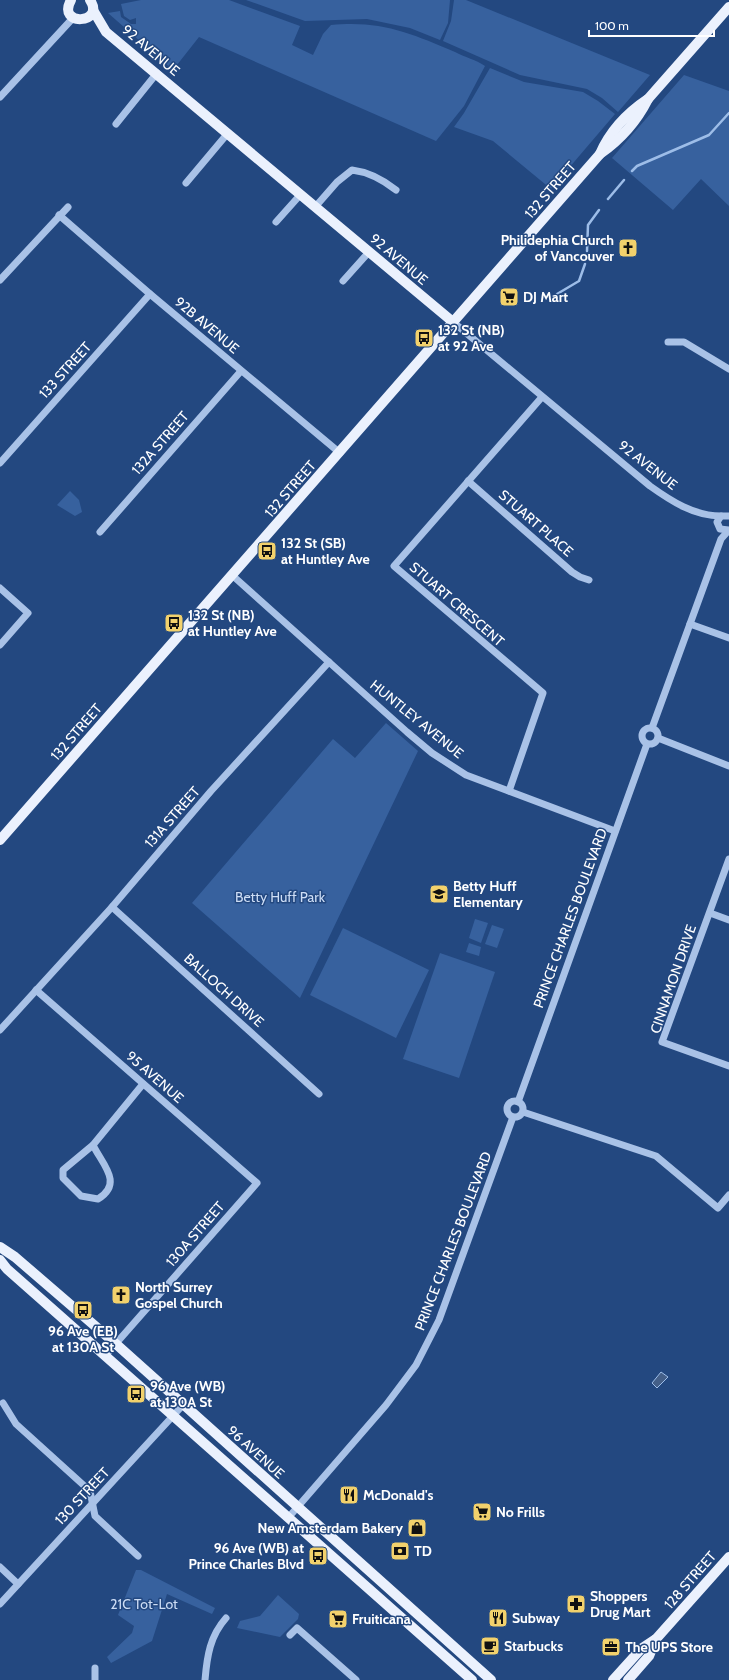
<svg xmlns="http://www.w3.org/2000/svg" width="729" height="1680" font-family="Cabin,sans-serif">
<rect width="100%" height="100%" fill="#234880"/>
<g fill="#37619e">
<path d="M 141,0 L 229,0 L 300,26 L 292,45 L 313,55 L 323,34 L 331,25 C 380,20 411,33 455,52 C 464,57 477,60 485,66 L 464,106 L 436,141 L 199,37 L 173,70 L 108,13 L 120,11 L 121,17 L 131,24 L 136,24 L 136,18 L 130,20 L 124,16 L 121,4 Z"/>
<polygon points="246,0 450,0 448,23 440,40 410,28 367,19 305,21"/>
<polygon points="454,0 466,0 650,75 618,112 602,98 587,89 520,75 443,41 451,21"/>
<polygon points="490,68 524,82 583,92 598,101 615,114 551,189 493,141 454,127 464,113"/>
<polygon points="684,75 729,91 729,206 701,179 673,210 612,158"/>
<polygon points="70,491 79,500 82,512 75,516 57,505"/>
<polygon points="386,723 418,751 300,998 192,903 333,739 355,758"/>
<polygon points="475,919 488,923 481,943 469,938"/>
<polygon points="492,925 504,929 497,948 485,944"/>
<polygon points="343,928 429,970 396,1038 310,995"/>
<polygon points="469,943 481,947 479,956 466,952"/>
<polygon points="440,953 495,972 459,1078 403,1059"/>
<polygon points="136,1570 141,1570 215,1608 212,1614 167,1594 152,1641 111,1663 107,1657 132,1633 134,1626 118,1615"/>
<polygon points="278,1595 299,1614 298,1619 280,1637 237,1628 240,1621 260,1616"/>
</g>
<polygon fill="#445f88" stroke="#9dbde8" points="661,1372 668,1377 657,1388 652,1383"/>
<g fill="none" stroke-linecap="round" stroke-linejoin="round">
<g stroke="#9dbde8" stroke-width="2.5">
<polyline points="632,171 637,166 709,135 729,113"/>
<polyline points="608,199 624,180"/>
<polyline points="587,251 588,225 599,210"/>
<polyline points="557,294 579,281 585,264"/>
</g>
<g stroke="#a9c2e7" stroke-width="7">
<polyline points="0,97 73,18"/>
<polyline points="116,124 157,73"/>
<polyline points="186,183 228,133"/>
<path d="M 316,206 L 337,182 L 352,170 C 369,172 382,179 396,190"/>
<polyline points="59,215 150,294 340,453"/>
<polyline points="276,222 301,194"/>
<polyline points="0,280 68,207"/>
<polyline points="343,281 369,252"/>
<path d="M 453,322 L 650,486 C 671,501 694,516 721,516"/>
<polyline points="668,342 684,342 729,369"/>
<polyline points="0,463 150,294"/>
<polyline points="468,481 572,572 580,577 589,580"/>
<polyline points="729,516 721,516 717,522 720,529 729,530"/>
<polyline points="100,532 241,371"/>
<polyline points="233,576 407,732 432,753 466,775 615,831"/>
<polyline points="0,588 28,613 0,645"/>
<polyline points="690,624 729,638"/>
<circle cx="650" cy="736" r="8"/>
<polyline points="652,728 721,539 728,531"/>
<polyline points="658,738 729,766"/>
<polyline points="509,791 543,693 394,566 542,397"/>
<polyline points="729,859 662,1042 729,1066"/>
<polyline points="112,907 319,1094"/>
<polyline points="710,913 729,920"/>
<polyline points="36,990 257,1183 105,1356"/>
<polyline points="0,1030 112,907 211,791 329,662"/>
<circle cx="515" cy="1109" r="8"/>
<polyline points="518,1102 647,744"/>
<polyline points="523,1112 656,1156 718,1208 729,1195"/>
<path d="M 93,1145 C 102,1164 124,1183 98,1199 L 81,1196 L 63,1178 L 63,1170 L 93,1145 L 143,1084"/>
<polyline points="3,1403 16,1424 90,1491 95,1516 138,1556"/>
<polyline points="288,1518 386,1405 416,1365 439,1320 513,1117"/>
<polyline points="0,1567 18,1584"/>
<polyline points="0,1604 183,1405"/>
<polyline points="290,1635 297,1628 356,1680"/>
<polyline points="95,1668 95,1680"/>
<path d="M 205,1680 C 207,1656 210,1636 226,1618"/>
</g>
<g stroke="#ebf1fd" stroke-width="10">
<path d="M 71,0 C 56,27 106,24 90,0"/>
<polyline points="93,10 106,32 453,322"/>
<path d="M 600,154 C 610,131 627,113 648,99 L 729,7"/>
<path d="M 0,840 L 600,154 C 620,140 637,121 648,99"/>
<polyline points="0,1247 15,1257 116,1344 491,1680"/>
<polyline points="0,1260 7,1269 472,1680"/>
<polyline points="613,1680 641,1649 656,1639 729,1557"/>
<polyline points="628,1680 649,1656 656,1639"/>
</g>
</g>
<defs>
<g id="church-square" transform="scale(1)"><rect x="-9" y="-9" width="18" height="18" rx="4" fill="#f2d16c" stroke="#234880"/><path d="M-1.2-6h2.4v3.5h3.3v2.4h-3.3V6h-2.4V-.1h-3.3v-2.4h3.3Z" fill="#111"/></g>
<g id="supermarket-square" transform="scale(1)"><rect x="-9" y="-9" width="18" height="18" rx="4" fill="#f2d16c" stroke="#234880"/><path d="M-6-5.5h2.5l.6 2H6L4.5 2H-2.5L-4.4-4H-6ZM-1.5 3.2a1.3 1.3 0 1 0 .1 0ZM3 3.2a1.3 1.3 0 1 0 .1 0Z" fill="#111"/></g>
<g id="bus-square" transform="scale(1)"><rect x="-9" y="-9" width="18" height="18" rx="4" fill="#f2d16c" stroke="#234880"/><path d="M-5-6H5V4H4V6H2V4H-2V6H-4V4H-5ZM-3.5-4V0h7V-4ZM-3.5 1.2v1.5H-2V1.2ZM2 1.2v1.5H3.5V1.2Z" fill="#111"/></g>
<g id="school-square" transform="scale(1)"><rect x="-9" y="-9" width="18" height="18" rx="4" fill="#f2d16c" stroke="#234880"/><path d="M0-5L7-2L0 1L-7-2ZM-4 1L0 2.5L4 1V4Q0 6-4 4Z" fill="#111"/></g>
<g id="restaurant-square" transform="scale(1)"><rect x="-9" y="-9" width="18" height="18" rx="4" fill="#f2d16c" stroke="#234880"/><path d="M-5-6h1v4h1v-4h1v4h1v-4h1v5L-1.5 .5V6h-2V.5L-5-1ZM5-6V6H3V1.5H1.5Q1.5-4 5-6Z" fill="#111"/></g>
<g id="shop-square" transform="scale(1)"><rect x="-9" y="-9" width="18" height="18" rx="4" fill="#f2d16c" stroke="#234880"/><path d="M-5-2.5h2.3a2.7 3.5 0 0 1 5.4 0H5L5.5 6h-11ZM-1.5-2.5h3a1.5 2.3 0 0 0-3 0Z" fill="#111"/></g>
<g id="bank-square" transform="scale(1)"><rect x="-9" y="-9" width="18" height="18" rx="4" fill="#f2d16c" stroke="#234880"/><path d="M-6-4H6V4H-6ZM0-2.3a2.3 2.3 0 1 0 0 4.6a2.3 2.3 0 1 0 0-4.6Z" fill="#111"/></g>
<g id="pharmacy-square" transform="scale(1)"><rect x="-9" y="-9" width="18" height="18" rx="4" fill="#f2d16c" stroke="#234880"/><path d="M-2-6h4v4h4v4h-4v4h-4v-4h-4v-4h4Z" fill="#111"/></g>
<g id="cafe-square" transform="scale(1)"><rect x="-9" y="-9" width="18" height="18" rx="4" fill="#f2d16c" stroke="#234880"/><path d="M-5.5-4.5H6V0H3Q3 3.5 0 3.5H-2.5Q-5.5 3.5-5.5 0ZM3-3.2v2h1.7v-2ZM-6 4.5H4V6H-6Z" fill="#111"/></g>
<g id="office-square" transform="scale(1)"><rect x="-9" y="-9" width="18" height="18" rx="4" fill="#f2d16c" stroke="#234880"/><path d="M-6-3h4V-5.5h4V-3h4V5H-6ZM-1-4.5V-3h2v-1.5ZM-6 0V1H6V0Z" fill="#111"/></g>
</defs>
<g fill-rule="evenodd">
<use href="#church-square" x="628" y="248"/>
<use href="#supermarket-square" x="509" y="297"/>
<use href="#bus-square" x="424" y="338"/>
<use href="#bus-square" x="267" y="551"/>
<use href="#bus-square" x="174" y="623"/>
<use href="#school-square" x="439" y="894"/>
<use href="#church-square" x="121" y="1295"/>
<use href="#bus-square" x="83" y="1310"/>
<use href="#bus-square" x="136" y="1394"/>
<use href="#restaurant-square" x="349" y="1495"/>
<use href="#supermarket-square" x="482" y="1512"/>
<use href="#shop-square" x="417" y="1528"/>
<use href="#bank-square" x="400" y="1551"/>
<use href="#bus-square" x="318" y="1556"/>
<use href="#pharmacy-square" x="576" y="1604"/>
<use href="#restaurant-square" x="498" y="1618"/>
<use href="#supermarket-square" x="338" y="1619"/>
<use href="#cafe-square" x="490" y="1646"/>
<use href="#office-square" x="611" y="1647"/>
</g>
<g text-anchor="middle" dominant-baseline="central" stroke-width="3" stroke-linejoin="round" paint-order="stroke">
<g font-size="14" fill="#fff" stroke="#234880">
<text transform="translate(151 50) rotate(40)">92 AVENUE</text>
<text transform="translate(550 190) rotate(-49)">132 STREET</text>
<text transform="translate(399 259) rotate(40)">92 AVENUE</text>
<text transform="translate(207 325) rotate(40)">92B AVENUE</text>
<text transform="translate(65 370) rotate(-48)">133 STREET</text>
<text transform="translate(160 443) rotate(-49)">132A STREET</text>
<text transform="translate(648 465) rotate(38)">92 AVENUE</text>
<text transform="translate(290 489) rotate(-49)">132 STREET</text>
<text transform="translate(536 523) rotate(41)">STUART PLACE</text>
<text transform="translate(457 604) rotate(41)">STUART CRESCENT</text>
<text transform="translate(417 719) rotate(39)">HUNTLEY AVENUE</text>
<text transform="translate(76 732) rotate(-49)">132 STREET</text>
<text transform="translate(172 817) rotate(-49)">131A STREET</text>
<text transform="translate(570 918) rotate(-70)">PRINCE CHARLES BOULEVARD</text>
<text transform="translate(673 979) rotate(-71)">CINNAMON DRIVE</text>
<text transform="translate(224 990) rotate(42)">BALLOCH DRIVE</text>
<text transform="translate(155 1077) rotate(41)">95 AVENUE</text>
<text transform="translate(195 1234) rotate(-49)">130A STREET</text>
<text transform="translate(453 1241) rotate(-69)">PRINCE CHARLES BOULEVARD</text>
<text transform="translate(256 1452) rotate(42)">96 AVENUE</text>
<text transform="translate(82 1496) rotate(-47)">130 STREET</text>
<text transform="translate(690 1580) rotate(-49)">128 STREET</text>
</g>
<g font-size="14" font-weight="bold" fill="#fff" stroke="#234880" text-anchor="start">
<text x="614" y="240" text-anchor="end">Philidephia Church<tspan x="614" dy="16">of Vancouver</tspan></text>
<text x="523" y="297">DJ Mart</text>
<text x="438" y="330">132 St (NB)<tspan x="438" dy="16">at 92 Ave</tspan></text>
<text x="281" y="543">132 St (SB)<tspan x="281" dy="16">at Huntley Ave</tspan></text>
<text x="188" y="615">132 St (NB)<tspan x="188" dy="16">at Huntley Ave</tspan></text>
<text x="453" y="886">Betty Huff<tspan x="453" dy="16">Elementary</tspan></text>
<text x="135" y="1287">North Surrey<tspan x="135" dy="16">Gospel Church</tspan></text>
<text x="83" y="1331" text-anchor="middle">96 Ave (EB)<tspan x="83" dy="16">at 130A St</tspan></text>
<text x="150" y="1386">96 Ave (WB)<tspan x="150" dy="16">at 130A St</tspan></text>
<text x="363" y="1495">McDonald's</text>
<text x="496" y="1512">No Frills</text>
<text x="403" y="1528" text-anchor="end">New Amsterdam Bakery</text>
<text x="304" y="1548" text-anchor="end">96 Ave (WB) at<tspan x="304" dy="16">Prince Charles Blvd</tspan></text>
<text x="414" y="1551">TD</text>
<text x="590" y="1596">Shoppers<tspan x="590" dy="16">Drug Mart</tspan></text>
<text x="512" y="1618">Subway</text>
<text x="352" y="1619">Fruiticana</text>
<text x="504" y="1646">Starbucks</text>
<text x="625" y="1647">The UPS Store</text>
</g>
<g font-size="14" fill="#cdddf5" stroke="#234880">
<text x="280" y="897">Betty Huff Park</text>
<text x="144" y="1604">21C Tot-Lot</text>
</g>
</g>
<path d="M589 30v6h125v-6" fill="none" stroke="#ffffff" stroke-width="2"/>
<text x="595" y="30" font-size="12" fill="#ffffff" stroke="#234880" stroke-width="3" paint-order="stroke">100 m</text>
</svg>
